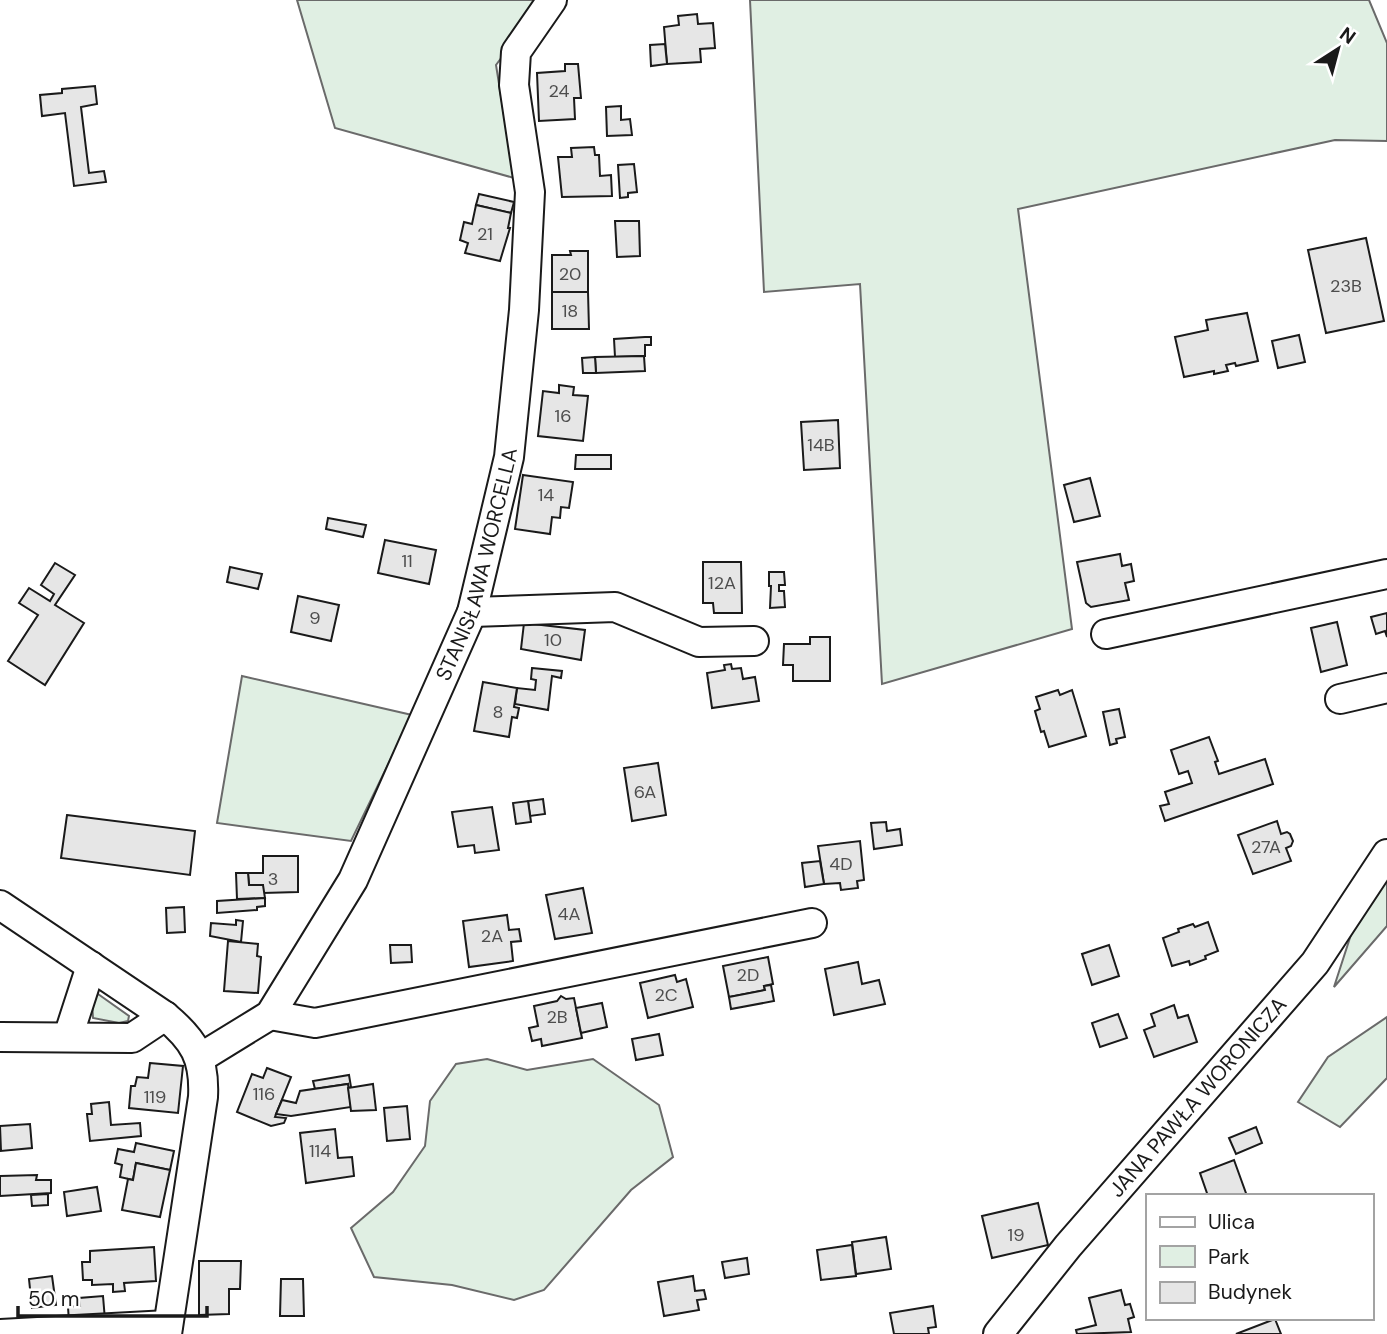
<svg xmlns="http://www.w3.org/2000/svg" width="1387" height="1334" font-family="'DM Sans',sans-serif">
<rect width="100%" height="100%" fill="#fff"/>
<g fill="#e0efe3" stroke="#6a6a6a" stroke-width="2">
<polygon points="297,0 545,0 496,65 514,178 335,128"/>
<polygon points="750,0 1369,0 1387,43 1387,141 1335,140 1018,209 1072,629 882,684 860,284 764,292"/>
<polygon points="242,676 412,715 351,841 217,823"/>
<polygon points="1387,875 1387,926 1334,987 1359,910"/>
<polygon points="98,994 129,1016 128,1021 119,1023 93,1018 92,1001"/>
<polygon points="1387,1017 1387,1078 1340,1127 1298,1102 1328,1057"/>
<polygon points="487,1059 527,1070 593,1059 659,1105 673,1157 631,1190 544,1290 514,1300 452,1285 374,1277 351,1228 393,1192 425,1146 430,1101 456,1064"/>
</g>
<g fill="#e6e6e6" stroke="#1a1a1a" stroke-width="2">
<polygon points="697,14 698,24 713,23 715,48 700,49 701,62 667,64 664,27 679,25 678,16"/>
<polygon points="665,44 667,64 651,66 650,45"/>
<polygon points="565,64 578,64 581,98 574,98 575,119 539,121 537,73 565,71"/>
<polygon points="95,86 97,104 81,107 89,173 104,171 106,182 74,186 65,113 42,116 40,95 62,93 62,89"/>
<polygon points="621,106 621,120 630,119 632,135 607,136 606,107"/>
<polygon points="594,147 595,155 599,155 600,176 611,175 612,196 562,197 558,157 572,157 571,148"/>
<polygon points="634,164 637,192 628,193 628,197 620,198 618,165"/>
<polygon points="479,194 514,202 511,213 476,205"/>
<polygon points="476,205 511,213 508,228 510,228 500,261 465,253 468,243 460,240 464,222 472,224"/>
<polygon points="615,221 639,221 640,256 617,257"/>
<polygon points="1366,238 1384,321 1326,333 1308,250"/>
<polygon points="570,251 588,251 588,292 552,292 552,255 571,255"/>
<polygon points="552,292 588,292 589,329 552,329"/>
<polygon points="1247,313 1258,361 1236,366 1235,363 1226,365 1228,371 1214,374 1214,371 1184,377 1175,337 1208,330 1206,320"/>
<polygon points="1299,335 1305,362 1278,368 1272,341"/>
<polygon points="645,337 651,337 651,345 645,345 645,356 615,357 614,339"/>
<polygon points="644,356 645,371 596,373 595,357"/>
<polygon points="595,357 596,373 583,373 582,358"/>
<polygon points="559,385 574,387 573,395 588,396 583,441 538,436 543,391 559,393"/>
<polygon points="838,420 840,468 804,470 801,422"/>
<polygon points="576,455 611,455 611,469 575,469"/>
<polygon points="523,475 573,482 569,508 561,507 560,518 552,517 550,534 515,529"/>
<polygon points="1090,478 1100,516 1074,522 1064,485"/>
<polygon points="328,518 366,525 363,537 326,529"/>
<polygon points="385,540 436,550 429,584 378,573"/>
<polygon points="1120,554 1122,566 1131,564 1134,581 1125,583 1129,600 1091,607 1086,603 1077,562"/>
<polygon points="703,562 741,562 742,613 714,613 713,603 703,603"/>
<polygon points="55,563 75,575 55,605 84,623 45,685 8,661 38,615 19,603 29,588 50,601 54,594 41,585"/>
<polygon points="230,567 262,574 258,589 227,582"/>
<polygon points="769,572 784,572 785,585 779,585 779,591 784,591 785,607 770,608 771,586 769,586"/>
<polygon points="298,596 339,605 331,641 291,632"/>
<polygon points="1387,613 1387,637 1385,631 1376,634 1371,617"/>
<polygon points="1337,622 1347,665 1321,672 1311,628"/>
<polygon points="524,623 585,630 581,660 521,649"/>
<polygon points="810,637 830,637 830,681 793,681 793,665 783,665 784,644 810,644"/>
<polygon points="731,664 732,669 741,668 743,679 755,677 759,701 712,708 707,673 725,670 724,665"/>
<polygon points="532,668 562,671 561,678 552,676 548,710 515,704 517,688 535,690 536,680 531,679"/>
<polygon points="483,682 517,688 514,707 519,708 517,718 512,717 509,737 474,731"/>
<polygon points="1058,690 1060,695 1072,690 1086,736 1049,747 1044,731 1041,732 1035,711 1040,709 1036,697"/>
<polygon points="1119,709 1125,737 1116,739 1117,743 1110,745 1103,712"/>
<polygon points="1209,737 1218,761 1215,762 1219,774 1265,759 1273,784 1165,821 1160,806 1169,804 1165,792 1192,783 1188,771 1179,774 1171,750"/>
<polygon points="658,763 666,815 632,821 624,768"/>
<polygon points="543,799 545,814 530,816 528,801"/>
<polygon points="528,801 531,822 516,824 513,803"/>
<polygon points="492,807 499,850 475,853 474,845 458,847 452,812"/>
<polygon points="67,815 195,831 190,875 61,858"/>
<polygon points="1277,821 1281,834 1287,832 1290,834 1293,841 1291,846 1286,848 1291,861 1253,874 1238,835"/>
<polygon points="886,822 887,831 900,829 902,845 874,849 871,823"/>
<polygon points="860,841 864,880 857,881 858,888 841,890 840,883 824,884 818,846"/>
<polygon points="263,856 298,856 298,892 263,893 263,885 249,885 248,873 263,873"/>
<polygon points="820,861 824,884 805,887 802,863"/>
<polygon points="236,873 248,873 249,885 263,885 265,898 237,899"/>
<polygon points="583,888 592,933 555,939 546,895"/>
<polygon points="265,898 265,906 257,907 257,910 217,913 217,901"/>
<polygon points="184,907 185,932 167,933 166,908"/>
<polygon points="507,915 509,930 519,929 521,941 511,942 513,961 469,967 463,921"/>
<polygon points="236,920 243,921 241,942 210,936 211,923 236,925"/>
<polygon points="1208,922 1218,951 1205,956 1206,959 1190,965 1189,961 1172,966 1163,938 1179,932 1178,929 1193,924 1195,927"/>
<polygon points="228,941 258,944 257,956 261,957 258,993 224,991"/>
<polygon points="390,945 411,945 412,962 391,963"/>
<polygon points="1109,945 1119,976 1092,985 1082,954"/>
<polygon points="768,957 773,984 764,986 765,990 729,997 723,966"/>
<polygon points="858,962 862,984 879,980 885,1004 834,1015 825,969"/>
<polygon points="675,975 677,982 686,979 693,1007 648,1018 640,983"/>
<polygon points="771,985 774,1001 731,1009 729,997 765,990 764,986"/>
<polygon points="561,996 566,999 574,998 582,1038 542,1046 541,1039 532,1041 529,1028 538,1026 534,1006 557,1001"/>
<polygon points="602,1003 607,1027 581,1033 576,1008"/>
<polygon points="1174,1005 1178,1018 1188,1015 1197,1042 1154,1057 1144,1030 1155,1026 1151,1014"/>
<polygon points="1118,1014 1127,1038 1100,1047 1092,1023"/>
<polygon points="659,1034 663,1055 636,1060 632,1039"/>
<polygon points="150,1063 183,1066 178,1113 129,1108 131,1086 135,1086 137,1077 148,1078"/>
<polygon points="267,1068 291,1077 275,1117 286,1118 284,1123 271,1126 237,1112 252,1074 263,1078"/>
<polygon points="349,1075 351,1087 348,1088 348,1084 315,1089 313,1081"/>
<polygon points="348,1084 351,1107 291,1116 276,1114 282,1100 296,1103 300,1091"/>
<polygon points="373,1084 376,1110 351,1111 348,1088"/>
<polygon points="109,1102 111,1125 140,1123 141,1136 90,1141 87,1114 92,1114 91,1104"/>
<polygon points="407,1106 410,1139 387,1141 384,1108"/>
<polygon points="30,1124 32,1148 1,1151 0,1126"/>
<polygon points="1256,1127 1262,1143 1236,1154 1229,1138"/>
<polygon points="335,1129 338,1158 352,1157 354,1176 306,1183 300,1133"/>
<polygon points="136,1143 174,1151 170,1170 136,1163 133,1180 120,1177 122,1165 115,1163 118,1149 134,1152"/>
<polygon points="1234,1160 1247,1196 1208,1196 1200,1173"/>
<polygon points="136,1163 170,1170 160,1217 122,1210 128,1179 133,1180"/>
<polygon points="37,1175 36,1180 51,1180 51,1193 0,1196 0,1176"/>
<polygon points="97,1187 101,1211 67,1216 64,1192"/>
<polygon points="48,1194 48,1205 32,1206 31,1195"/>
<polygon points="1038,1203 1048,1245 992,1258 982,1216"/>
<polygon points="886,1237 891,1269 856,1274 852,1242"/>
<polygon points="852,1245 856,1276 821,1280 817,1250"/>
<polygon points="154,1247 156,1281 124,1283 125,1291 113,1292 113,1284 92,1285 92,1280 83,1280 82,1262 90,1262 90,1251"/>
<polygon points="747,1258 749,1274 725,1278 722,1262"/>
<polygon points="199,1261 241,1261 240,1289 229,1289 229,1314 199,1315"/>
<polygon points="52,1276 56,1305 32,1308 29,1279"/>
<polygon points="693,1276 695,1291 704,1290 706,1299 697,1300 699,1310 664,1316 658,1282"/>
<polygon points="281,1279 303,1279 304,1316 280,1316"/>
<polygon points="1121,1290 1125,1305 1130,1304 1134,1317 1128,1319 1131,1332 1077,1334 1076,1330 1096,1325 1089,1298"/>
<polygon points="103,1296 105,1320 69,1322 68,1307 80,1306 79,1298"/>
<polygon points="933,1306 936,1327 928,1328 929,1334 894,1334 890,1313"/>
<polygon points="1275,1319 1281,1334 1236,1334"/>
</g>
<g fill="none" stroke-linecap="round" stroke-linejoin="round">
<g stroke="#1a1a1a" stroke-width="32">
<g id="minor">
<polyline points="472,612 615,607 699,642 754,641"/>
<polyline points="1106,634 1387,574"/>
<polyline points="1340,699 1387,688"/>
<path d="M 0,905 L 165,1016 C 194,1040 205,1058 203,1097 L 167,1334"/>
<polyline points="270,1015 315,1023 812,923"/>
<polyline points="0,1037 132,1038 165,1016"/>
<polyline points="68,1037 91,966"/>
<path id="s1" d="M 200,1058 L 270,1015 L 353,880 L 472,612 L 509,457 L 524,310 L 530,192 L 514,85 L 516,52 L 552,0"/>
<polyline points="0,1334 168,1325"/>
<path id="s2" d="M 998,1334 L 1068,1246 L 1315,963 L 1387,854"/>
</g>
</g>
<use href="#minor" stroke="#fff" stroke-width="28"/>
</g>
<g text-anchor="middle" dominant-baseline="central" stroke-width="5" stroke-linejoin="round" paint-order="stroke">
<g font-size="18" fill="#4d4d4d">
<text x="559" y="91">24</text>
<text x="485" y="234">21</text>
<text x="570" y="274">20</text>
<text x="1346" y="286">23B</text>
<text x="570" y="311">18</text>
<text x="563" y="416">16</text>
<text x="821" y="445">14B</text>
<text x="546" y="495">14</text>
<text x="407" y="561">11</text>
<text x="722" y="583">12A</text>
<text x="315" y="618">9</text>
<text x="553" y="640">10</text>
<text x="498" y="712">8</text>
<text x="645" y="792">6A</text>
<text x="1266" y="847">27A</text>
<text x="841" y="864">4D</text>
<text x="273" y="879">3</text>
<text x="569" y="914">4A</text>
<text x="492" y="936">2A</text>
<text x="748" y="975">2D</text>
<text x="666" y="995">2C</text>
<text x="557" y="1017">2B</text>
<text x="264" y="1094">116</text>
<text x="155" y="1097">119</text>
<text x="320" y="1151">114</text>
<text x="1016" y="1235">19</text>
</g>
<g font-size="21" fill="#1a1a1a" stroke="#fff">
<text stroke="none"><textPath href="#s1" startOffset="581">STANISŁAWA WORCELLA</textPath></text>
<text stroke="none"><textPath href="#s2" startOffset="310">JANA PAWŁA WORONICZA</textPath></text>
</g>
</g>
<rect x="1146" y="1194" width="228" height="126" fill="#ffffff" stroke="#a3a3a3" stroke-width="2"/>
<rect x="1160" y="1217" width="35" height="10" fill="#ffffff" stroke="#a3a3a3" stroke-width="2"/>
<text x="1208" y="1229" font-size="21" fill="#1a1a1a">Ulica</text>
<rect x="1160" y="1246" width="35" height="21" fill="#e0efe3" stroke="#a3a3a3" stroke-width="2"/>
<text x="1208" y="1264" font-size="21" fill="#1a1a1a">Park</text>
<rect x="1160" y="1282" width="35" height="21" fill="#e6e6e6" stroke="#a3a3a3" stroke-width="2"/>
<text x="1208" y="1299" font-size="21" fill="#1a1a1a">Budynek</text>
<g transform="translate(1338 49) rotate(36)" stroke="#ffffff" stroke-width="5" paint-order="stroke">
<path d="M0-5L12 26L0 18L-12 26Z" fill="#1a1a1a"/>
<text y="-10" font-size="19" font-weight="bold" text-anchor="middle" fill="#1a1a1a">N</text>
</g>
<path d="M18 1306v10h189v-10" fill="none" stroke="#1a1a1a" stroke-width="3.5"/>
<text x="28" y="1306" font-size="21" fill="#1a1a1a" stroke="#ffffff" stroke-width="5" paint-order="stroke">50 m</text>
</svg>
